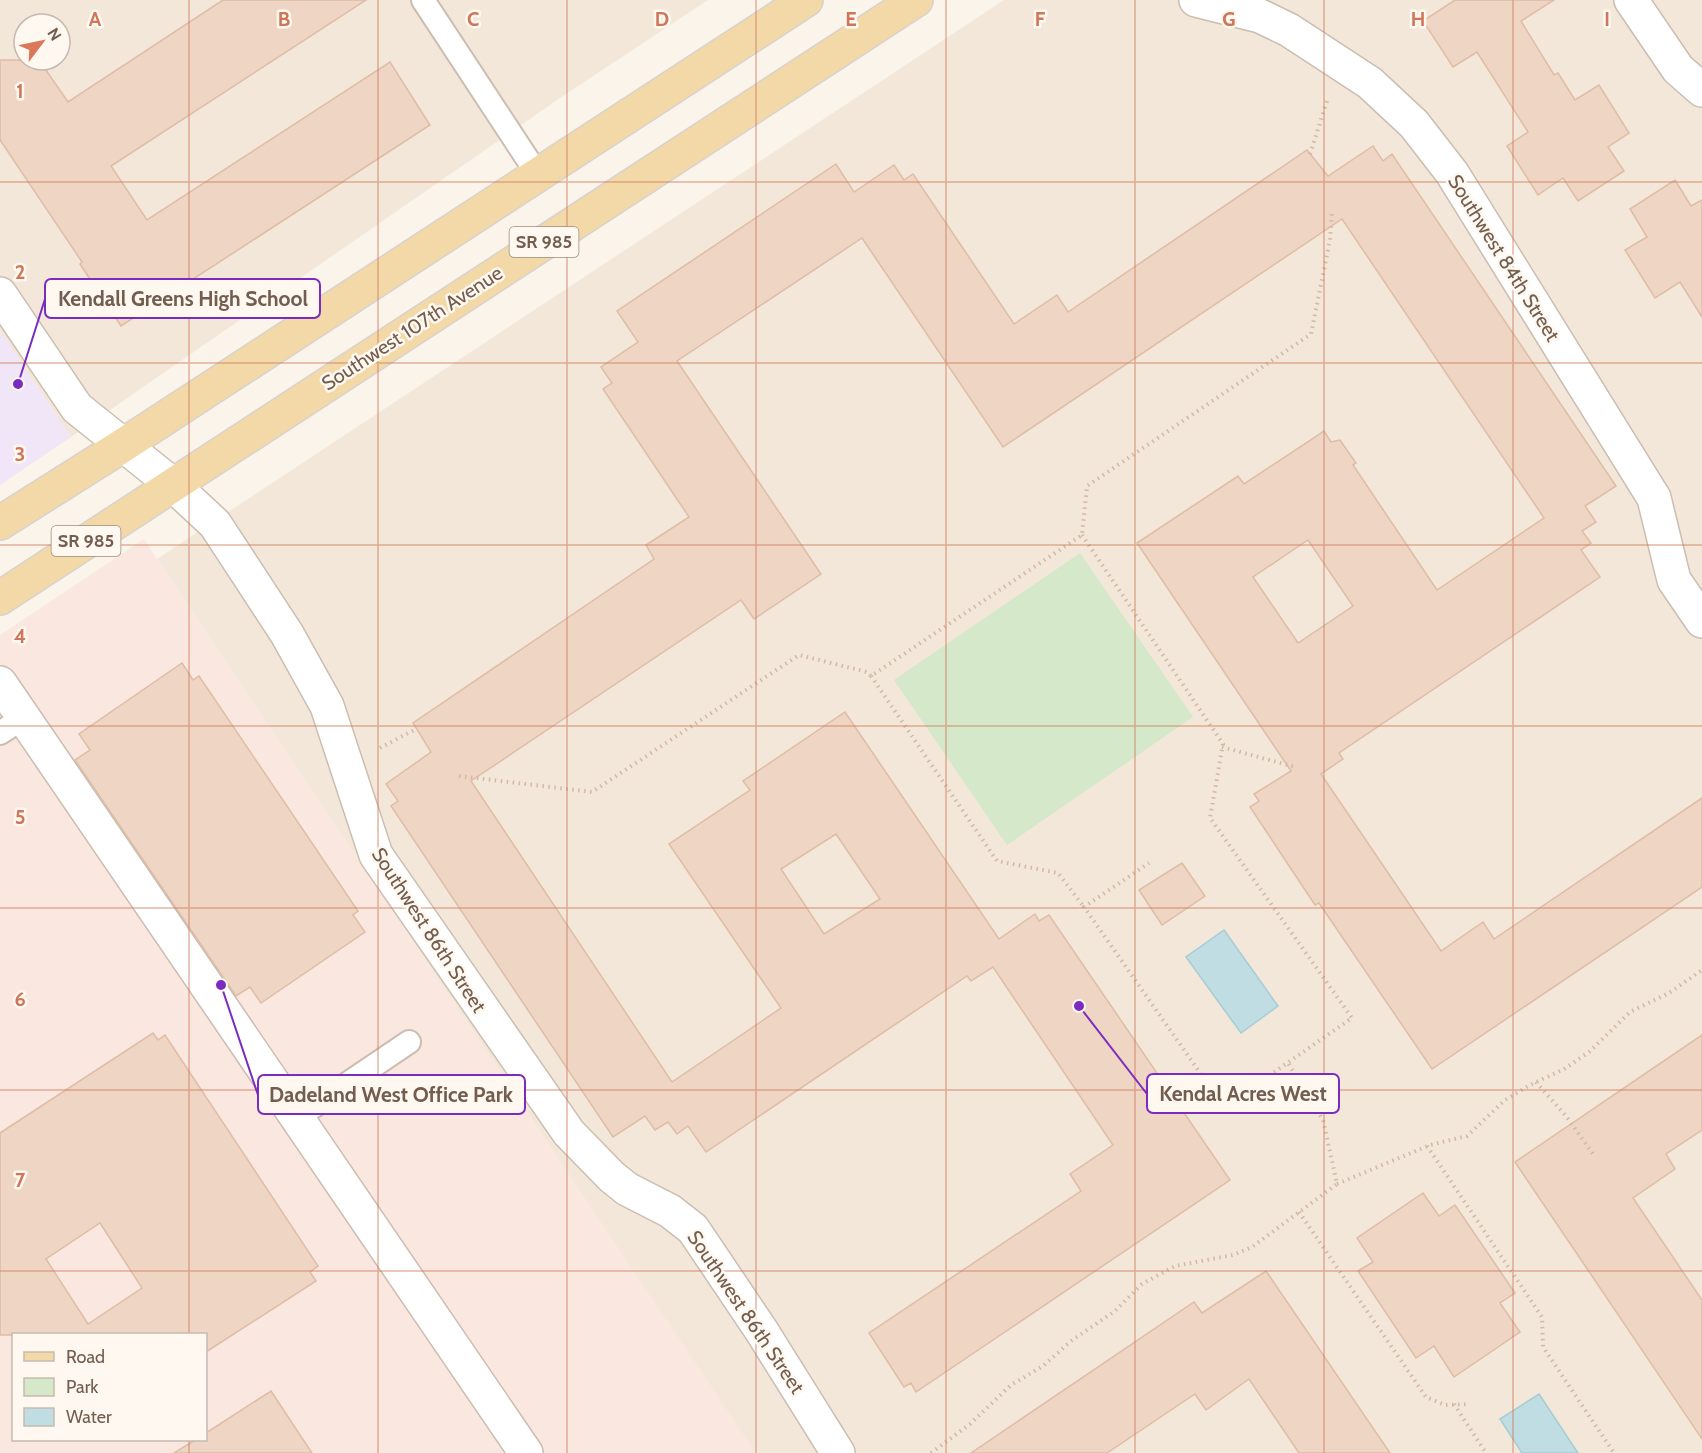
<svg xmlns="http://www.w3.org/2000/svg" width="1702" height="1453" font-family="Cabin,sans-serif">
<rect width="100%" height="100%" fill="#fbf4ea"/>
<g fill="#f2e7d9" fill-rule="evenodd">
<path d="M 0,0 L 708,0 L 560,98 L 71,437 L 0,331 ZM 24,24 L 60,24 L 60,60 L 24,60 Z"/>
<polygon points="1004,0 1702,0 1702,1453 755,1453 157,559"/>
</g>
<path fill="#fae7df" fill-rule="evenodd" d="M 144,539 L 157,559 L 755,1453 L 0,1453 L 0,635 ZM 14,1334 L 206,1334 L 206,1440 L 14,1440 Z"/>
<polygon fill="#f1e6f7" points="0,331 71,437 0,485"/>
<polygon fill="#d5e8c9" points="1080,553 1193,717 1007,845 894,680"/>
<g fill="#bfdde3" stroke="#a7ccd4" stroke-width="1.5">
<polygon points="1224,930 1278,1006 1241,1033 1186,957"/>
<polygon points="1539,1394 1578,1453 1522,1453 1500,1419"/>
</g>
<g fill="#eed5c4" stroke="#dfbca5" stroke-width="1.5" fill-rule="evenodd">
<polygon points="223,0 366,0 111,166 147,220 390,62 430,125 121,326 80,264 82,262 0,140 0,60 39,60 68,102"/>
<polygon points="1455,0 1554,0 1521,21 1554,75 1558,73 1575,100 1599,85 1629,133 1608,147 1624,171 1578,201 1563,178 1538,195 1507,146 1528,132 1477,52 1453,67 1423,21"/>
<path d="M 1373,146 L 1383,161 L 1392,154 L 1616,486 L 1585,506 L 1596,522 L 1582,531 L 1591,543 L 1581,550 L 1600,577 L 1339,753 L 1343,759 L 1321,774 L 1441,951 L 1483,922 L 1494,939 L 1702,798 L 1702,887 L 1432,1069 L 1319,903 L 1315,905 L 1250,807 L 1259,801 L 1254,794 L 1291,771 L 1137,543 L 1238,476 L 1244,484 L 1324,431 L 1331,442 L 1340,440 L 1356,463 L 1353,465 L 1437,590 L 1544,518 L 1342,219 L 1003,447 L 862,238 L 677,361 L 821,574 L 754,619 L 741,600 L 471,781 L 672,1082 L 781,1008 L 669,844 L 750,790 L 743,781 L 845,712 L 999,939 L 1035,914 L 1039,921 L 1049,915 L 1230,1180 L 916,1392 L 911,1383 L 904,1387 L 869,1333 L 1081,1191 L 1070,1174 L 1113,1145 L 993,967 L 971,981 L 967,976 L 706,1152 L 688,1126 L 677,1134 L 668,1122 L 655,1130 L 645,1116 L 613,1137 L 391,806 L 398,801 L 386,784 L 431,752 L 413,723 L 654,559 L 646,545 L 689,517 L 603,389 L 612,383 L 601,367 L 638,342 L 617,311 L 836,164 L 854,192 L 894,165 L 904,180 L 913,174 L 1014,324 L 1057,295 L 1068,312 L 1307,150 L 1328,176 ZM 1308,540 L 1353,606 L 1298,643 L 1253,577 ZM 836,834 L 880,899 L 824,934 L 781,869 Z"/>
<polygon points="1675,180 1691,206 1702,200 1702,317 1680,282 1655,298 1625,250 1647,237 1630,209"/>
<polygon points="182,663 193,680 199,676 358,911 353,915 365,932 261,1003 250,987 236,996 75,760 90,750 79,734"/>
<polygon points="1182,863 1205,896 1162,925 1139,890"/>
<path d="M 153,1033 L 158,1040 L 165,1035 L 318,1266 L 310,1272 L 316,1281 L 206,1352 L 206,1335 L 0,1335 L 0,1133 ZM 100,1223 L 142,1288 L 88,1324 L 46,1259 Z"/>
<polygon points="1702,1035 1702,1130 1666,1154 1675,1169 1633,1198 1702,1300 1702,1439 1515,1162"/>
<polygon points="1423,1193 1439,1216 1455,1205 1515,1293 1500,1303 1520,1332 1454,1377 1434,1346 1416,1358 1358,1271 1373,1262 1357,1238"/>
<polygon points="1266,1271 1390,1453 1299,1453 1249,1379 1206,1410 1195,1394 1107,1453 971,1453 1194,1302 1202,1313"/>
<polygon points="271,1391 312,1453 174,1453 195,1440 206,1440 206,1433"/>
</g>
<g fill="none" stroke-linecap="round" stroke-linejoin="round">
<g stroke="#ccbdb0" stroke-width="26">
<g id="service">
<polyline points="423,0 538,175"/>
<polyline points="0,733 23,718"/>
<polyline points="298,1117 409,1042"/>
</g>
</g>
<g stroke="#ccbdb0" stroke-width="36">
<g id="minor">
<polyline points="1196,0 1260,16 1289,30 1370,83 1414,124 1452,173 1654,498 1674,580 1702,621"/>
<polyline points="1631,0 1678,69 1702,90"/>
<polyline points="0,294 77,408 172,484 215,524 287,634 327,706 376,855 569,1133 612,1177 627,1189 670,1211 693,1229 761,1330 838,1453"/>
<polyline points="0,683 526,1453"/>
</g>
</g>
<g stroke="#d8d2ce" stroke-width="36">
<g id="primary">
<polyline points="0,523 122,446 806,0"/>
<polyline points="0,598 916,0"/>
</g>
</g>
<g stroke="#d3b8a6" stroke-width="4" stroke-dasharray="1.5 4.5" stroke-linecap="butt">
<polyline points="1310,154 1327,101"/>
<polyline points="1082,535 1223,744 1210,818 1352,1018 1224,1107 1084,907 1149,863"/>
<polyline points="871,676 997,861 1058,873 1084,907"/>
<polyline points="1222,747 1295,767"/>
<polyline points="380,748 416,729"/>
<polyline points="459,776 592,792 799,655 867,672 871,676 1082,535 1087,486 1311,334 1330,240 1332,212"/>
<polyline points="1536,1082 1566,1116 1593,1154"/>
<polyline points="1427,1146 1542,1317 1543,1347 1614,1453"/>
<polyline points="1337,1184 1430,1145 1467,1136 1505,1100 1530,1085 1564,1069 1589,1052 1630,1012 1669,993 1702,970"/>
<polyline points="1299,1212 1426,1397 1445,1405 1470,1404"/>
<polyline points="1454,1404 1486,1453"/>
<polyline points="931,1453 970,1424 1011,1385 1043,1366 1071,1341 1115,1311 1142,1284 1175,1266 1233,1255 1252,1247 1337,1184 1323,1120 1288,1063"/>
</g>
<use href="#service" stroke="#fff" stroke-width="22"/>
<use href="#minor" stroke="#fff" stroke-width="33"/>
<use href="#primary" stroke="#f3d8a8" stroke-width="33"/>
</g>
<path fill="none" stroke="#cf7659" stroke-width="1.5" stroke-opacity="0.55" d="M 189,0 L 189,1334M 378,0 L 378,1453M 567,0 L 567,1453M 756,0 L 756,1453M 946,0 L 946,1453M 1135,0 L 1135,1453M 1324,0 L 1324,1453M 1513,0 L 1513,1453M 0,182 L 1702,182M 0,363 L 1702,363M 0,545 L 1702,545M 0,726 L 1702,726M 0,908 L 1702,908M 0,1090 L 1702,1090M 0,1271 L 1702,1271M 189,1440 L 189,1453"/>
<g text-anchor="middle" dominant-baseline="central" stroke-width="5" stroke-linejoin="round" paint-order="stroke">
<g fill="#fef8f0" stroke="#9d8c7f" stroke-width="1.5">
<rect x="509.5" y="227" width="69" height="30" rx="4.5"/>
<rect x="51.5" y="526" width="69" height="30" rx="4.5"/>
</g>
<g font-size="18" font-weight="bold" fill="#735d4f">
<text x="544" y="242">SR 985</text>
<text x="86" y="541">SR 985</text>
</g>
<g font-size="20" fill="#735d4f" stroke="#fef8f0">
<text transform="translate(1504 258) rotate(58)">Southwest 84th Street</text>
<text transform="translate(412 328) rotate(-33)">Southwest 107th Avenue</text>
<text transform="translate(429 930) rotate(57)">Southwest 86th Street</text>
<text transform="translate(746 1312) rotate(56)">Southwest 86th Street</text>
</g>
</g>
<g font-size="20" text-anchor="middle" font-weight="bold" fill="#cf7659" stroke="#fef8f0" stroke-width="5" stroke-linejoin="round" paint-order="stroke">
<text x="95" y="26">A</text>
<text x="284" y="26">B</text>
<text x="473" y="26">C</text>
<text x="662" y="26">D</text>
<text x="851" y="26">E</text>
<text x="1040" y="26">F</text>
<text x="1229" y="26">G</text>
<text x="1418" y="26">H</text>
<text x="1607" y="26">I</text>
<text x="20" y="98">1</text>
<text x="20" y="279">2</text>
<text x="20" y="461">3</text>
<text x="20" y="643">4</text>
<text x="20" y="824">5</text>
<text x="20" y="1006">6</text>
<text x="20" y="1187">7</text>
</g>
<path fill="none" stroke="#7b2cbf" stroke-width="2" d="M18 384L45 299M1079 1006L1147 1094M221 985L258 1095"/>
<g fill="#7b2cbf" stroke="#fef8f0" stroke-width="2">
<circle cx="18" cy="384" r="6"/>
<circle cx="1079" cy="1006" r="6"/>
<circle cx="221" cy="985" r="6"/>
</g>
<g fill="#fef8f0" stroke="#7b2cbf" stroke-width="2">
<rect x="45" y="279" width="275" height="39" rx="6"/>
<rect x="1147" y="1074" width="192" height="39" rx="6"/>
<rect x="258" y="1075" width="267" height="39" rx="6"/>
</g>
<g font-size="21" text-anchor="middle" font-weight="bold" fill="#735d4f">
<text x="183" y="306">Kendall Greens High School</text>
<text x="1243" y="1101">Kendal Acres West</text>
<text x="391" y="1102">Dadeland West Office Park</text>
</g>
<rect x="12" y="1333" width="195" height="108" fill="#fef8f0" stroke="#c6bab0" stroke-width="1.5"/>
<rect x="24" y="1352" width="30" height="9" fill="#f3d8a8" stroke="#c6bab0" stroke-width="1.5"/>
<text x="66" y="1363" font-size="18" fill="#735d4f">Road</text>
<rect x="24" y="1378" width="30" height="18" fill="#d5e8c9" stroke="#c6bab0" stroke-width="1.5"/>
<text x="66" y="1393" font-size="18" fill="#735d4f">Park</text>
<rect x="24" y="1408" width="30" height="18" fill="#bfdde3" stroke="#c6bab0" stroke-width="1.5"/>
<text x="66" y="1423" font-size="18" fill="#735d4f">Water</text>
<g transform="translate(42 42) rotate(58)"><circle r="28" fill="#fef8f0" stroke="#c6bab0" stroke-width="1.5"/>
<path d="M0-4.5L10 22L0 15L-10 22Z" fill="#d9795a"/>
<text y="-9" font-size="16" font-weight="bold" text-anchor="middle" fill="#735d4f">N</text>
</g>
</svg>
